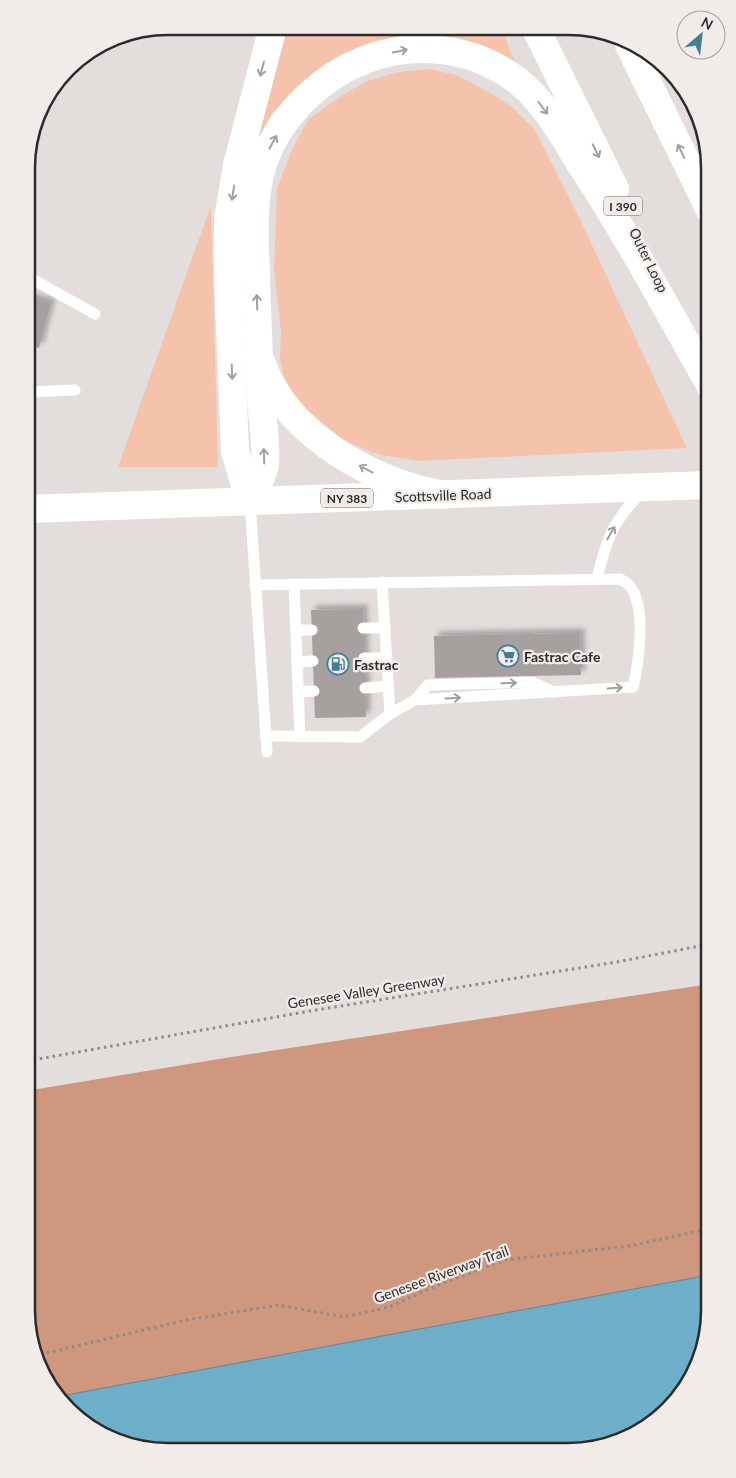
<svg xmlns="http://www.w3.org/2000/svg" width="736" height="1478" font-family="Lato,sans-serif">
<defs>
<filter id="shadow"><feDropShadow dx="4.5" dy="-4.5" stdDeviation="2.5" flood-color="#0004"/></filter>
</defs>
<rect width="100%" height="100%" fill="#e3dedc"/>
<g fill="#f5c3ac">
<polygon points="288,27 501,28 515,62 488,48 458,38 428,35 375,41 346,52 323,65 297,88 272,113 250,156"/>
<polygon points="428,69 457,75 487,91 511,106 535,130 579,217 687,448 418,461 377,454 344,441 297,402 284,377 280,358 281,331 274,271 277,188 292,150 308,120 344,94 370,80 399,72"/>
<polygon points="211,205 218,467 118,467"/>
</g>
<polygon fill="#ce977e" points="710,984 709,1275 61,1396 34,1355 26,1310 26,1091 231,1057"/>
<polygon fill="#6dafc8" stroke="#5a8799" points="709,1275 709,1319 680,1396 613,1444 568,1452 149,1450 75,1417 61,1396"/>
<g fill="#a6a19f" filter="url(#shadow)">
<polygon points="27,297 51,303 39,348 27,345"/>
<polygon points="363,609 366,717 315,718 311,610"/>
<polygon points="580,633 581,675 435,678 434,636"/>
</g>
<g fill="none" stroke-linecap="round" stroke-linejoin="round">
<g stroke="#8e8b89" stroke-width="3" stroke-dasharray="2.5 4" stroke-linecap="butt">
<polyline points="27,1061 316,1010 617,962 710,944"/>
<polyline points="34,1356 186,1320 279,1305 344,1317 389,1307 438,1285 505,1260 629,1246 709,1229"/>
</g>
<g stroke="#fff" stroke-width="11">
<polyline points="27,276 95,314"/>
<polyline points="27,392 75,390"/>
<polyline points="250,502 267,752"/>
<path d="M 597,579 C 606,541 613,520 642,492"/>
<polyline points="382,582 390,714"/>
<polyline points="294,584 300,736"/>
<path d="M 255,585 L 620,579 C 622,580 627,583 629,585 C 647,606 639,662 633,687 L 415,700 L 390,714 L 360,737 L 266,736"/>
<polyline points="363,628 385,628"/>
<polyline points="296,630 312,630"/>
<polyline points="364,658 387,658"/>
<polyline points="297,662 313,661"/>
<polyline points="365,688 388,686"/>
<polyline points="298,692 314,691"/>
<polyline points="415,700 428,685 532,682 554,692"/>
</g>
<polyline stroke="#fff" stroke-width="28" points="27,509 710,485"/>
<g stroke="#fff" stroke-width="28">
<polyline points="536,29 615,189"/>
<polyline points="629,45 710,210"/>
<path d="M 262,364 C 287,435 375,484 445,495"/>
<path d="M 250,502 C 254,491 263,477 265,464 C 267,448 262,416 261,398 C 259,357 257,317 256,276 C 255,245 253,214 258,184 C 267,132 306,88 353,65 C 409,38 477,45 525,87 C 548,108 565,139 581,165 C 628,236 668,311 710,385"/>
<polyline points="250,502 235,451 228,277 228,220 237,165 273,27"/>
</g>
</g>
<defs><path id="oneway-shaft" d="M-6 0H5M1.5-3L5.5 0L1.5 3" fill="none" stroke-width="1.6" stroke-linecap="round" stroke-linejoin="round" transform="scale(1.25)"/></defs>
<g stroke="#a0a09f">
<use href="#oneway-shaft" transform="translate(400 51) rotate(-11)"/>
<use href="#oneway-shaft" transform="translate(262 69) rotate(105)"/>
<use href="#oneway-shaft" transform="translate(543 108) rotate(53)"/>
<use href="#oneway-shaft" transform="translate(273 142) rotate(-62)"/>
<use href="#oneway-shaft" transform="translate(596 151) rotate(64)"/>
<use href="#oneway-shaft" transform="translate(681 151) rotate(-116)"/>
<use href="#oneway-shaft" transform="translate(233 193) rotate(99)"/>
<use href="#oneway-shaft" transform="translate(257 302) rotate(-92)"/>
<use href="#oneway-shaft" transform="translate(232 372) rotate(88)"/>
<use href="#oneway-shaft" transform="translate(264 456) rotate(-92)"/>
<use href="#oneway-shaft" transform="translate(366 469) rotate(-152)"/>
<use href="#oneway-shaft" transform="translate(611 533) rotate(-60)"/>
<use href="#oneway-shaft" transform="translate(509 683) rotate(-1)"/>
<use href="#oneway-shaft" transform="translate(615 688) rotate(-4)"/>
<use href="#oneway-shaft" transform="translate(453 698) rotate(-3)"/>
</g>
<defs>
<g id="supermarket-ring" transform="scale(1.125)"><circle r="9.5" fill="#f1ece9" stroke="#427f95" stroke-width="1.5"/><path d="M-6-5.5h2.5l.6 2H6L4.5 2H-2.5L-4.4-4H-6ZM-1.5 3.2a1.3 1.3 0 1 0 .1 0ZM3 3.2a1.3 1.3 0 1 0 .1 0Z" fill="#427f95"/></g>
<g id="fuel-ring" transform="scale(1.125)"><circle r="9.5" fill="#f1ece9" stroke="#427f95" stroke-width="1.5"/><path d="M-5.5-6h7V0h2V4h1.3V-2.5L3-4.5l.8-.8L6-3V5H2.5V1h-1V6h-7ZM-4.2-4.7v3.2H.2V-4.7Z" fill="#427f95"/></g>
</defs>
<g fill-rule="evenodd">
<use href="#supermarket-ring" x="508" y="656"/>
<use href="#fuel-ring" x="338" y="664"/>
</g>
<g text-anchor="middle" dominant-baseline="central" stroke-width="4.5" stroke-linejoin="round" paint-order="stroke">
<g fill="#f1ece9" stroke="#686563" stroke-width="1">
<rect x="604" y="196.5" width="38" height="19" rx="4"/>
<rect x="321" y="488.5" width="52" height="19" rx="4"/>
</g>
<g font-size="12" font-weight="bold" fill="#2d2b2a">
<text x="623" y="206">I 390</text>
<text x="347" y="498">NY 383</text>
</g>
<g font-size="14" fill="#2d2b2a" stroke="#f1ece9">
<text transform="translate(649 260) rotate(64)">Outer Loop</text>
<text transform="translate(443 495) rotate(-2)">Scottsville Road</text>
<text transform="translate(366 991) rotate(-9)">Genesee Valley Greenway</text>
<text transform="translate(441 1274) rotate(-20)">Genesee Riverway Trail</text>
</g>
<g font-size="14" font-weight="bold" fill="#2d2b2a" stroke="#f1ece9" text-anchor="start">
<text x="524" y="656">Fastrac Cafe</text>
<text x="354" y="664">Fastrac</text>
</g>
</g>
<path d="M0 0H736V1478H0ZM168 35H568A133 133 0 0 1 701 168V1310A133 133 0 0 1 568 1443H168A133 133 0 0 1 35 1310V168A133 133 0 0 1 168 35Z" fill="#f1ece9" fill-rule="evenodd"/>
<path fill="none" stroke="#2d2b2a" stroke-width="2.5" d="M168 35H568A133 133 0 0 1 701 168V1310A133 133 0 0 1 568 1443H168A133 133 0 0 1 35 1310V168A133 133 0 0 1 168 35Z"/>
<g transform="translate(701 35) rotate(28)"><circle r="24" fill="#f1ece9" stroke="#a39f9d"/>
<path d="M0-4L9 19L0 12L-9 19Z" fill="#427f95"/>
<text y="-8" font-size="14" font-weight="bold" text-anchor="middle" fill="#2d2b2a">N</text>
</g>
</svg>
